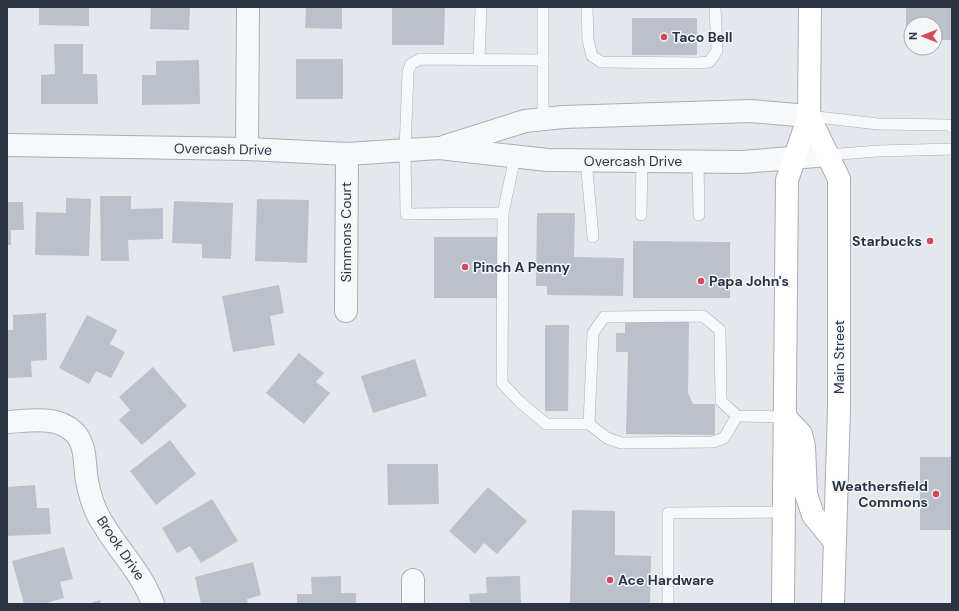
<svg xmlns="http://www.w3.org/2000/svg" width="959" height="611" font-family="'DM Sans',sans-serif">
<rect width="100%" height="100%" fill="#e4e7ec"/>
<g fill="#bbc0ca">
<polygon points="39,7 89,7 89,26 39,25"/>
<polygon points="151,7 190,7 189,30 150,29"/>
<polygon points="306,7 342,7 342,29 305,28"/>
<polygon points="392,7 445,7 444,45 392,45"/>
<polygon points="906,7 952,7 952,40 935,40 935,24 911,24 911,40 906,40"/>
<rect x="632" y="18" width="65" height="37"/>
<polygon points="54,44 83,44 83,74 97,74 98,104 41,104 41,75 55,74"/>
<rect x="296" y="59" width="47" height="40"/>
<polygon points="199,60 200,104 142,105 142,75 156,75 156,61"/>
<polygon points="100,196 131,196 131,209 163,208 163,239 128,240 129,261 101,261"/>
<polygon points="66,198 91,199 89,256 35,255 36,212 66,213"/>
<polygon points="257,199 309,200 307,263 255,261"/>
<polygon points="174,201 233,203 231,259 202,258 202,244 172,243"/>
<polygon points="7,202 23,202 24,230 11,230 11,245 7,245"/>
<polygon points="537,213 575,213 574,257 624,258 623,296 547,295 547,286 536,286"/>
<rect x="434" y="237" width="63" height="61"/>
<polygon points="633,241 730,242 730,298 633,298"/>
<polygon points="279,285 284,313 270,316 275,345 233,352 222,296"/>
<polygon points="46,313 47,360 31,361 32,377 7,378 7,330 13,330 13,315"/>
<polygon points="87,315 117,330 110,344 125,352 111,378 96,371 89,384 59,368"/>
<polygon points="625,321 689,321 688,393 693,404 715,404 715,435 626,434 628,352 616,352 616,333 625,333"/>
<polygon points="545,325 569,325 568,411 545,411"/>
<polygon points="299,353 324,373 316,382 330,393 304,424 266,393"/>
<polygon points="415,359 427,396 373,413 361,376"/>
<polygon points="153,367 187,406 142,445 119,420 130,410 119,397"/>
<polygon points="170,440 196,474 156,505 130,471"/>
<rect x="920" y="457" width="32" height="73"/>
<polygon points="387,464 438,464 439,504 388,505"/>
<polygon points="35,485 37,508 49,508 51,534 7,536 7,487"/>
<polygon points="488,487 527,521 497,554 484,543 475,554 449,531"/>
<polygon points="212,499 238,541 201,563 190,546 177,553 162,528"/>
<polygon points="572,510 615,511 615,555 651,556 650,604 570,604"/>
<polygon points="64,547 73,579 60,582 64,598 43,604 24,604 12,561"/>
<polygon points="253,562 261,595 247,599 248,604 201,604 195,577"/>
<polygon points="341,576 341,593 356,593 356,604 297,604 297,594 312,594 311,577"/>
<polygon points="520,576 521,604 470,604 469,594 487,593 486,577"/>
<polygon points="100,600 101,604 88,604"/>
</g>
<g fill="none" stroke-linecap="round" stroke-linejoin="round">
<g stroke="#a9aeb7" stroke-width="12">
<g id="lane">
<polyline points="587,7 588,40 592,56 601,62 697,63 709,62 717,51 715,7"/>
<polyline points="479,59 481,7"/>
<polyline points="809,116 878,124 948,125 952,127"/>
<polyline points="543,119 543,7"/>
<polyline points="828,155 878,151 952,149"/>
<polyline points="515,157 503,213 502,383 520,402 546,424 589,424 593,333 604,317 703,316 720,330 721,401 737,416 785,417"/>
<polyline points="586,160 593,237"/>
<polyline points="698,161 699,215"/>
<polyline points="503,213 406,214 405,150 408,72 411,64 420,59 543,60"/>
<polyline points="641,215 642,161"/>
<polyline points="589,424 607,438 621,443 713,442 724,438 737,416"/>
<polyline points="668,604 668,513 784,512"/>
</g>
</g>
<g stroke="#a9aeb7" stroke-width="24">
<g id="street">
<polyline points="7,145 247,149 347,154 439,148 548,160 742,162 828,155"/>
<polyline points="446,146 525,121 563,117 751,111 809,116"/>
<polyline points="247,149 248,7"/>
<polyline points="346,311 347,154"/>
<path d="M 7,422 C 30,421 56,415 74,432 C 87,445 84,465 87,481 C 89,491 92,502 96,511 C 111,544 141,569 153,604"/>
<polyline points="413,604 413,580"/>
</g>
</g>
<g stroke="#a9aeb7" stroke-width="24">
<g id="secondary">
<polyline points="809,116 839,179 839,408 833,604"/>
<polyline points="785,417 801,434 804,447 806,494 813,515 835,542"/>
<polyline points="783,604 787,180 809,116 810,7"/>
</g>
</g>
<use href="#lane" stroke="#f7f8fa" stroke-width="11"/>
<use href="#street" stroke="#f7f8fa" stroke-width="22"/>
<use href="#secondary" stroke="#fff" stroke-width="22"/>
</g>
<g fill="#d1495b" stroke="#f4f6f9" stroke-width="1.5">
<circle cx="664" cy="37" r="4"/>
<circle cx="930" cy="241" r="4"/>
<circle cx="465" cy="267" r="4"/>
<circle cx="701" cy="281" r="4"/>
<circle cx="936" cy="494" r="4"/>
<circle cx="610" cy="580" r="4"/>
</g>
<g text-anchor="middle" dominant-baseline="central" stroke-width="3" stroke-linejoin="round" paint-order="stroke">
<g font-size="14" font-weight="bold" fill="#2b3445" stroke="#f4f6f9" text-anchor="start">
<text x="672" y="37">Taco Bell</text>
<text x="922" y="241" text-anchor="end">Starbucks</text>
<text x="473" y="267">Pinch A Penny</text>
<text x="709" y="281">Papa John's</text>
<text x="928" y="486" text-anchor="end">Weathersfield<tspan x="928" dy="16">Commons</tspan></text>
<text x="618" y="580">Ace Hardware</text>
</g>
<g font-size="14" fill="#2b3445" stroke="#f4f6f9">
<text transform="translate(223 149) rotate(1)">Overcash Drive</text>
<text x="633" y="161">Overcash Drive</text>
<text transform="translate(346 232) rotate(-90)">Simmons Court</text>
<text transform="translate(839 357) rotate(-90)">Main Street</text>
<text transform="translate(121 548) rotate(56)">Brook Drive</text>
</g>
</g>
<rect width="959" height="611" fill="none" stroke="#2b3445" stroke-width="16"/>
<g transform="translate(923 36) rotate(270)"><circle r="19" fill="#f4f6f9" stroke="#a4a8b1"/>
<path d="M0-3L7 15L0 10L-7 15Z" fill="#d1495b"/>
<text y="-6" font-size="11" font-weight="bold" text-anchor="middle" fill="#2b3445">N</text>
</g>
</svg>
